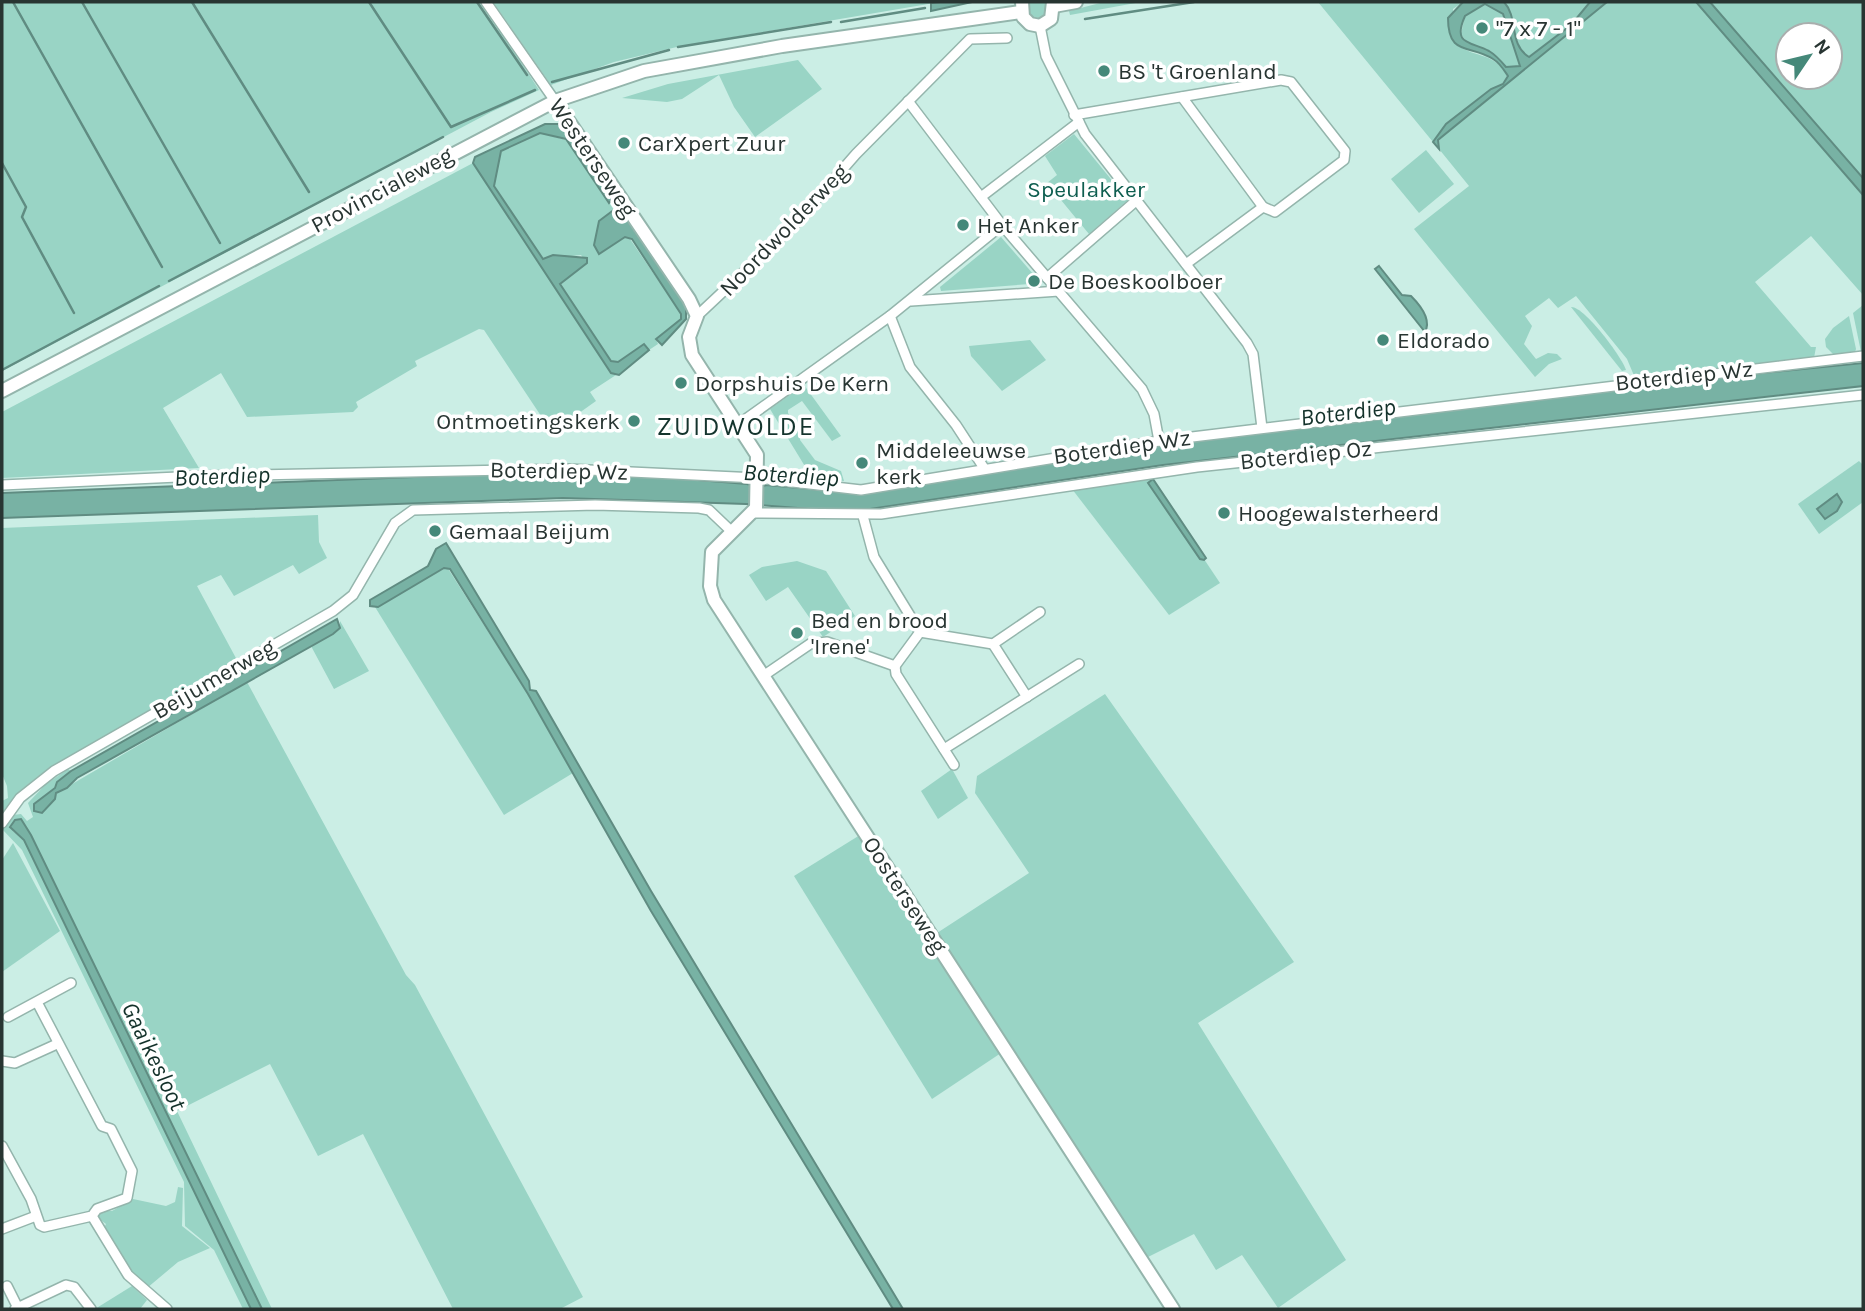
<svg xmlns="http://www.w3.org/2000/svg" width="1865" height="1311" font-family="Karla,sans-serif">
<rect width="100%" height="100%" fill="#cbeee5"/>
<g fill="#99d4c5" fill-rule="evenodd">
<polygon points="2,2 482,2 539,90 491,112 2,371"/>
<polygon points="493,2 940,2 681,46 614,62 551,85"/>
<polygon points="1028,2 1049,2 1049,13 1041,19 1031,17"/>
<polygon points="1104,2 1141,2 1070,15 1069,11"/>
<path d="M 1318,2 L 1463,2 L 1453,9 L 1454,42 C 1474,60 1490,49 1509,76 L 1508,80 L 1446,124 L 1433,142 Z"/>
<path d="M 1504,2 L 1590,2 L 1571,25 L 1529,57 C 1508,44 1519,18 1504,2 Z"/>
<polygon points="1607,2 1696,2 1863,195 1863,295 1811,236 1755,282 1811,347 1816,347 1814,358 1635,378 1627,359 1576,296 1558,308 1549,298 1525,316 1532,326 1524,344 1536,359 1548,353 1557,354 1562,359 1549,364 1535,377 1414,229 1469,186 1439,149 1438,140"/>
<path d="M 1710,2 L 1863,2 L 1863,178 ZM 1788,35 L 1830,35 L 1830,77 L 1788,77 Z"/>
<path d="M 1485,4 L 1502,12 L 1520,66 L 1506,67 C 1491,50 1468,48 1461,34 L 1465,16 Z"/>
<polygon points="798,60 822,89 755,137 734,107 719,75 682,99 667,102 622,98 668,84"/>
<polygon points="540,133 566,140 614,210 598,224 598,237 628,236 681,314 681,319 656,339 658,344 649,350 644,345 618,362 611,361 560,284 587,263 581,255 543,259 494,185 501,151"/>
<polygon points="1074,134 1128,200 1089,234 1047,183 1057,175 1045,156"/>
<polygon points="1426,150 1454,184 1419,213 1391,179"/>
<polygon points="473,163 611,373 616,375 590,392 596,401 558,428 549,428 484,330 479,329 415,361 417,366 356,402 358,407 353,412 247,417 221,373 163,408 199,468 2,478 2,412"/>
<polygon points="1001,237 1034,275 1030,284 941,291 940,287"/>
<polygon points="1863,305 1863,352 1861,352 1853,313"/>
<path d="M 1571,307 C 1584,306 1622,357 1626,370 L 1622,371 Z"/>
<polygon points="1849,316 1856,349 1855,352 1834,355 1826,347 1825,339 1833,328"/>
<polygon points="1030,340 1046,360 1002,391 971,356 969,346"/>
<polygon points="804,385 841,436 832,441 802,401 788,410 788,413 800,432 800,440 815,460 841,471 844,481 813,478 810,473 814,470 811,465 806,468 770,409"/>
<polygon points="1859,461 1863,465 1863,502 1819,534 1798,504"/>
<polygon points="1149,477 1220,583 1169,615 1072,489"/>
<polygon points="318,515 319,542 327,558 299,574 293,565 234,596 221,575 197,586 237,660 41,774 21,790 2,819 2,801 8,798 7,786 2,774 2,528"/>
<polygon points="797,561 826,571 855,616 823,637 788,587 766,601 749,575 762,567"/>
<polygon points="447,567 528,694 573,773 504,815 375,607"/>
<polygon points="340,621 369,671 334,689 311,646 340,628"/>
<polygon points="247,682 406,975 415,985 583,1297 560,1309 453,1309 363,1134 318,1156 270,1064 177,1111 272,1309 262,1309 31,835 21,819 13,831 24,840 251,1309 243,1309 214,1250 185,1226 184,1182 22,850 2,829 13,815 21,814 27,821 33,817 28,803 45,785 68,769 71,771 54,789 55,794"/>
<polygon points="1105,694 1294,962 1198,1023 1346,1260 1278,1308 1242,1255 1216,1270 1194,1234 1146,1258 937,933 1029,873 975,793 977,776"/>
<polygon points="952,769 968,798 938,819 921,791"/>
<polygon points="860,835 1001,1053 932,1099 794,876"/>
<polygon points="13,843 60,931 2,972 2,860"/>
<polygon points="178,1187 183,1188 182,1226 210,1248 178,1262 147,1288 121,1260 123,1257 114,1247 115,1245 107,1237 109,1234 104,1228 106,1224 98,1218 100,1211 112,1211 133,1199 166,1206 175,1202"/>
<polygon points="132,1286 147,1300 140,1309 95,1309"/>
</g>
<g fill="#78b2a4" stroke="#608c82" stroke-width="2" fill-rule="evenodd">
<polygon points="940,2 972,2 931,11 931,3"/>
<path d="M 1463,2 L 1504,2 C 1519,18 1508,44 1529,57 L 1571,25 L 1590,2 L 1607,2 L 1438,140 L 1439,149 L 1433,142 L 1446,124 L 1491,89 L 1503,84 L 1508,76 C 1504,70 1500,63 1493,59 C 1470,44 1448,57 1448,18 ZM 1485,4 L 1503,14 L 1520,66 L 1506,67 C 1501,61 1496,55 1489,51 C 1470,41 1452,45 1465,16 Z"/>
<polygon points="1696,2 1710,2 1863,178 1863,195"/>
<polygon points="545,124 558,124 565,129 608,190 612,199 609,203 566,139 540,133 501,151 494,186 543,259 553,255 587,258 587,263 560,284 611,361 618,362 644,344 649,350 619,375 611,373 473,163 475,157"/>
<polygon points="615,209 620,209 686,306 686,319 662,345 656,339 681,319 681,314 632,239 625,237 599,254 594,245 599,221"/>
<path d="M 1379,266 L 1402,295 L 1411,296 C 1420,305 1432,319 1425,332 L 1375,269 Z"/>
<polygon points="1863,363 1863,386 1163,465 850,512 746,504 563,498 2,518 2,493 515,473 624,474 747,484 761,488 766,485 844,492 1136,448 1722,377"/>
<polygon points="1153,479 1206,558 1204,560 1200,559 1148,483"/>
<polygon points="1837,494 1842,502 1837,511 1825,519 1817,509"/>
<polygon points="446,543 529,681 530,690 536,691 651,891 903,1309 893,1309 651,911 528,694 450,569 444,568 378,607 370,606 370,600 428,566 436,549"/>
<polygon points="337,619 340,628 333,634 77,778 67,788 56,793 55,799 42,813 34,811 34,804 55,788 57,782 71,771"/>
<polygon points="21,819 31,835 262,1309 251,1309 24,840 10,827 15,820"/>
</g>
<g fill="none" stroke-linecap="round" stroke-linejoin="round">
<g stroke="#608c82" stroke-width="2.5">
<polyline points="13,2 162,267"/>
<polyline points="82,2 220,243"/>
<polyline points="192,2 309,192"/>
<polyline points="369,2 451,127 535,90"/>
<polyline points="477,2 527,75"/>
<polyline points="1085,19 1194,2"/>
<polyline points="841,22 925,8"/>
<polyline points="678,47 831,22"/>
<polyline points="552,82 669,50"/>
<polyline points="2,163 26,207 22,217 74,313"/>
<polyline points="169,281 443,137"/>
<polyline points="2,370 159,286"/>
</g>
<g stroke="#94b5ac" stroke-width="12">
<g id="street">
<polyline points="486,2 555,101"/>
<polyline points="1040,26 1046,56 1085,134 1247,343 1253,354 1262,428"/>
<polyline points="1182,97 1263,207"/>
<polyline points="908,101 1002,225 1142,389 1154,414 1159,441"/>
<polyline points="1074,115 1281,80 1291,82 1345,151 1344,160 1275,212 1263,207 1186,264"/>
<polyline points="981,197 1079,122"/>
<polyline points="1047,278 1137,200"/>
<polyline points="911,301 1059,291"/>
<polyline points="697,316 794,225 856,154 970,39 1007,38"/>
<polyline points="890,316 910,367 956,425 984,468"/>
<polyline points="739,424 890,316 1002,225"/>
<polyline points="2,485 200,476 568,469 757,478 861,490 1159,441 1863,356"/>
<polyline points="751,513 881,514 1197,467 1863,395"/>
<polyline points="863,516 874,557 920,632"/>
<polyline points="993,644 1027,697"/>
<polyline points="895,666 920,632 993,644 1040,612"/>
<polyline points="895,666 896,674 954,765"/>
<polyline points="763,676 810,644 827,642 895,666"/>
<polyline points="944,749 1079,664"/>
<polyline points="2,823 20,798 54,771 333,611 353,595 395,523 413,510 595,505 699,508 709,510 730,530"/>
<polyline points="8,1017 71,983"/>
<polyline points="2,1061 15,1063 57,1044"/>
<polyline points="2,1146 31,1199 40,1225 44,1227 92,1216 97,1209 127,1198 132,1171 111,1129 102,1126 38,1004"/>
<polyline points="92,1216 128,1275 167,1309"/>
<polyline points="2,1229 36,1216"/>
<polyline points="7,1286 18,1308"/>
<polyline points="15,1309 66,1285 74,1287 91,1309"/>
</g>
</g>
<g stroke="#94b5ac" stroke-width="16">
<g id="secondary">
<polyline points="1022,2 1023,17 1030,24 1040,26 1051,19 1053,2"/>
<polyline points="1054,6 1076,2"/>
<polyline points="555,101 689,299 697,316 689,337 692,355 757,455 756,508 712,552 710,586 714,600 1173,1309"/>
<polyline points="2,391 555,101 644,71 782,46 1021,12"/>
</g>
</g>
<use href="#street" stroke="#fff" stroke-width="9"/>
<use href="#secondary" stroke="#fff" stroke-width="12"/>
</g>
<g fill="#458879" stroke="#fff" stroke-width="2.5">
<circle cx="1482" cy="28" r="7"/>
<circle cx="1104" cy="71" r="7"/>
<circle cx="624" cy="143" r="7"/>
<circle cx="963" cy="225" r="7"/>
<circle cx="1034" cy="281" r="7"/>
<circle cx="1383" cy="340" r="7"/>
<circle cx="681" cy="383" r="7"/>
<circle cx="634" cy="421" r="7"/>
<circle cx="862" cy="463" r="7"/>
<circle cx="1224" cy="513" r="7"/>
<circle cx="435" cy="531" r="7"/>
<circle cx="797" cy="633" r="7"/>
</g>
<g text-anchor="middle" dominant-baseline="central" stroke-width="7" stroke-linejoin="round" paint-order="stroke">
<g font-size="23" fill="#283532" stroke="#fff" text-anchor="start">
<text x="1496" y="28">"7 x 7 - 1"</text>
<text x="1118" y="71">BS 't Groenland</text>
<text x="638" y="143">CarXpert Zuur</text>
<text x="977" y="225">Het Anker</text>
<text x="1048" y="281">De Boeskoolboer</text>
<text x="1397" y="340">Eldorado</text>
<text x="695" y="383">Dorpshuis De Kern</text>
<text x="620" y="421" text-anchor="end">Ontmoetingskerk</text>
<text x="876" y="450">Middeleeuwse<tspan x="876" dy="26">kerk</tspan></text>
<text x="1238" y="513">Hoogewalsterheerd</text>
<text x="449" y="531">Gemaal Beijum</text>
<text x="811" y="620">Bed en brood<tspan x="811" dy="26">'Irene'</tspan></text>
</g>
<g font-size="23" fill="#283532" stroke="#fff">
<text transform="translate(593 158) rotate(56)">Westerseweg</text>
<text transform="translate(382 190) rotate(-28)">Provincialeweg</text>
<text transform="translate(784 230) rotate(-46)">Noordwolderweg</text>
<text transform="translate(1684 376) rotate(-6)">Boterdiep Wz</text>
<text transform="translate(1122 447) rotate(-8)">Boterdiep Wz</text>
<text transform="translate(1306 455) rotate(-6)">Boterdiep Oz</text>
<text transform="translate(559 471) rotate(1)">Boterdiep Wz</text>
<text transform="translate(214 679) rotate(-30)">Beijumerweg</text>
<text transform="translate(905 895) rotate(57)">Oosterseweg</text>
</g>
<g font-size="23" fill="#0f5e50" stroke="#fff">
<text x="1086" y="189">Speulakker</text>
</g>
<g font-size="24" font-style="italic" fill="#13312a" stroke="#fff">
<text transform="translate(1348 412) rotate(-7)">Boterdiep</text>
<text transform="translate(791 475) rotate(4)">Boterdiep</text>
<text transform="translate(222 476) rotate(-2)">Boterdiep</text>
<text transform="translate(154 1056) rotate(64)">Gaaikesloot</text>
</g>
<g font-size="26" letter-spacing="2" fill="#14342d" stroke="#fff">
<text x="736" y="426">ZUIDWOLDE</text>
</g>
</g>
<rect width="1865" height="1311" fill="none" stroke="#283532" stroke-width="7"/>
<g transform="translate(1809 56) rotate(55)"><circle r="33" fill="#ffffff" stroke="#a9aead" stroke-width="2"/>
<path d="M0-5L12 26L0 18L-12 26Z" fill="#458879"/>
<text y="-10" font-size="19" font-weight="bold" text-anchor="middle" fill="#283532">N</text>
</g>
</svg>
